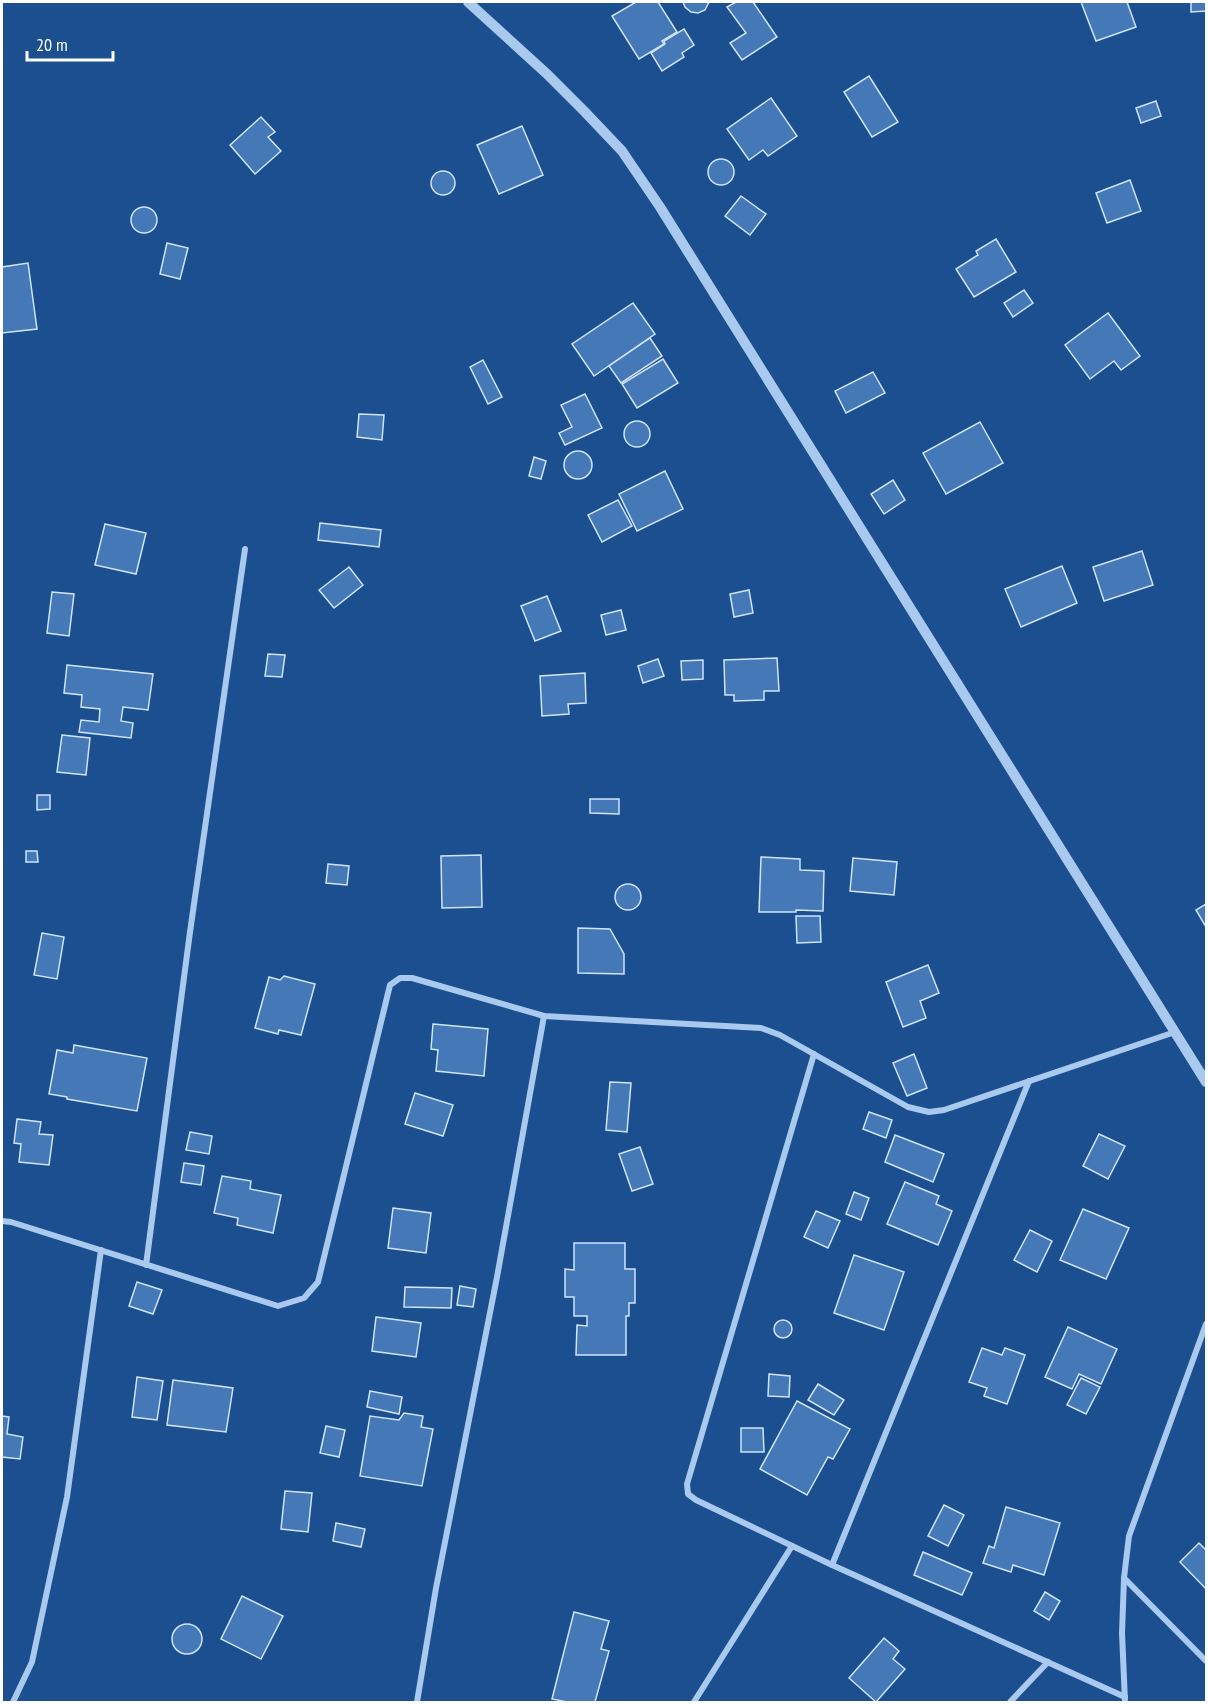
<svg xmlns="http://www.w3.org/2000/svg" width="1208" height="1704" font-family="'PT Sans Narrow',sans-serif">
<rect width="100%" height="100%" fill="#1b4f8f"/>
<g fill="#4478b7" stroke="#cfe3fa" stroke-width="1.5">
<polygon points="636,2 658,2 677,32 662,41 664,44 639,59 612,16"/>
<polygon points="683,2 709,2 705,10 698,13 691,12 685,7"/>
<polygon points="736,2 753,2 777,37 742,60 730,43 746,33 727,7"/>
<polygon points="1081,2 1127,2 1136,27 1096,41"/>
<polygon points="1191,2 1206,2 1206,11 1191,12"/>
<polygon points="684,29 694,45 682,53 684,57 662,71 651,53 665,44 664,41"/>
<polygon points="869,76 898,122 872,137 844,92"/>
<polygon points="771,98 797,136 768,156 763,150 749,160 727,129"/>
<polygon points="1156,101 1161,116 1141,123 1136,108"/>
<polygon points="261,117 275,132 268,137 281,151 255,174 230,145"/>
<polygon points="522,126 543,175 499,194 477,145"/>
<circle cx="721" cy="172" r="13"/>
<circle cx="443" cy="183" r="12"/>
<polygon points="1130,180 1141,211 1107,223 1096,193"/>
<polygon points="741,196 766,214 750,235 725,216"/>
<circle cx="144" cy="220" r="13"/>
<polygon points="996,239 1016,272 974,297 956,269 978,255 976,251"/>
<polygon points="167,243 188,248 180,279 160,274"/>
<polygon points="28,263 37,329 2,333 2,267"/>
<polygon points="1024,290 1033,303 1013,317 1004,303"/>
<polygon points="633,303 655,334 594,376 572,344"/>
<polygon points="1108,313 1140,356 1121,370 1114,361 1090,379 1065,345"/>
<polygon points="650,338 662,356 621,383 609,366"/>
<polygon points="663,359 678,383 637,408 622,384"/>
<polygon points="483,360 502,397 488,404 470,367"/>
<polygon points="873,372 885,393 846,413 835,391"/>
<polygon points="585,394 602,428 565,445 559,433 572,427 561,405"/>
<polygon points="359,414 384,415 382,440 357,437"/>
<circle cx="637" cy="434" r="13"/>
<polygon points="980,422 1003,463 946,494 923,453"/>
<circle cx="578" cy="465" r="14"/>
<polygon points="534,457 546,461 541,479 529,476"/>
<polygon points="665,471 683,509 637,531 619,494"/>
<polygon points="893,480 905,500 884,514 871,494"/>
<polygon points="618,500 632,526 602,542 588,515"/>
<polygon points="320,523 381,530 379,547 318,540"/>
<polygon points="105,524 146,533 136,574 95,565"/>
<polygon points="1142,551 1153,585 1104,601 1093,567"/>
<polygon points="1062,566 1077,603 1021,627 1005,589"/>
<polygon points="349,567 363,585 334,608 319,590"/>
<polygon points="749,590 753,613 734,617 730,594"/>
<polygon points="52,592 74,594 69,636 47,633"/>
<polygon points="547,596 561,631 535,641 521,606"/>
<polygon points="621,610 626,630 606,635 601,615"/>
<polygon points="268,654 285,655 282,677 265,676"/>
<polygon points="777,658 779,691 764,691 764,700 734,701 734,695 725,695 724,660"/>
<polygon points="658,659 664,676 643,683 638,666"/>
<polygon points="703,660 703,679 682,680 681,661"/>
<polygon points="67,665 153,674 148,710 123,707 121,721 133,723 131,738 79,732 81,720 99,722 100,709 81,707 82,695 64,693"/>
<polygon points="585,673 586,703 568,704 569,714 542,716 540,676"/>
<polygon points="62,735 90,738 86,775 57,772"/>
<polygon points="37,795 50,795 50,809 37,810"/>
<polygon points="590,799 619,799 619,814 590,813"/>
<polygon points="26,851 37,851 38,862 26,862"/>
<polygon points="481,855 482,907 442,908 441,856"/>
<polygon points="761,857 800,859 800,870 824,871 823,911 796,910 796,912 759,912"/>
<polygon points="853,858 897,862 894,895 850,891"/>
<polygon points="328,864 349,866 347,885 326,883"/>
<circle cx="628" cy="897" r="13"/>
<polygon points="1206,904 1206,927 1196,910"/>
<polygon points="796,916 820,916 821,942 797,943"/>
<polygon points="578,928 610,929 624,954 624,974 578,973"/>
<polygon points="42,933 64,937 57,979 34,975"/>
<polygon points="928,965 939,993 920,1001 926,1018 903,1027 886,982"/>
<polygon points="284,976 315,984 301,1035 279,1030 278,1034 255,1028 269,977 280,980"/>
<polygon points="433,1024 488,1029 484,1076 436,1071 438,1050 431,1049"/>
<polygon points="74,1045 147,1058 137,1111 67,1099 67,1097 49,1094 57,1050 73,1053"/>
<polygon points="914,1054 927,1088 907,1096 893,1063"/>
<polygon points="610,1082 631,1083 627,1132 606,1130"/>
<polygon points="415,1093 453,1105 443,1136 405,1124"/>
<polygon points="869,1112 892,1120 886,1138 863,1129"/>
<polygon points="17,1119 41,1122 39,1134 53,1135 49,1165 19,1162 21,1144 14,1143"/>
<polygon points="190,1132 212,1136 209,1154 186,1150"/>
<polygon points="1099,1134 1125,1146 1108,1179 1083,1166"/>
<polygon points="895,1135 944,1154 933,1182 885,1162"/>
<polygon points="640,1147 653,1184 632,1191 619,1154"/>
<polygon points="184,1163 204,1166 201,1185 181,1182"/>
<polygon points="222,1176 251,1181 250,1189 281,1195 273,1233 237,1225 238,1218 214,1213"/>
<polygon points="905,1182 939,1196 936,1204 952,1211 938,1245 887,1224"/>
<polygon points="854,1192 869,1198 861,1220 846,1214"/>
<polygon points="393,1208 431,1213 426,1253 388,1248"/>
<polygon points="1083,1209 1129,1228 1106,1279 1060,1260"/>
<polygon points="816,1211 840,1221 828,1248 804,1237"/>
<polygon points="1030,1230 1052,1241 1037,1272 1014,1260"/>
<polygon points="574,1243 625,1243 625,1269 635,1269 635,1303 629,1303 629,1316 626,1316 626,1355 576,1355 577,1325 587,1326 587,1316 574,1316 574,1297 565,1297 565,1269 574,1270"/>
<polygon points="854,1255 904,1272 884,1330 834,1313"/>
<polygon points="137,1282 162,1290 153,1314 129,1306"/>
<polygon points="460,1286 476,1289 473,1307 457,1305"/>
<polygon points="405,1287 452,1288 451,1308 404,1307"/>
<polygon points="376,1317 421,1323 416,1357 372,1351"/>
<circle cx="783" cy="1329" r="9"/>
<polygon points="1068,1327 1117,1349 1101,1384 1079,1374 1072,1389 1045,1377"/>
<polygon points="982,1348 1002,1355 1005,1348 1025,1355 1007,1404 984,1396 987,1388 969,1382"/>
<polygon points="769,1374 790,1376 789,1397 768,1396"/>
<polygon points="137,1377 163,1381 157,1420 132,1417"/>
<polygon points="1081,1378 1100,1387 1086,1414 1067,1405"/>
<polygon points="173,1380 233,1388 226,1432 167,1425"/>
<polygon points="818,1384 844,1400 834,1415 808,1400"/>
<polygon points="370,1391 402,1397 399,1414 367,1407"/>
<polygon points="797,1401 850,1429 833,1459 828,1457 807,1495 760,1469"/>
<polygon points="404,1413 423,1416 421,1427 433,1429 422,1486 360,1476 370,1416 399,1420"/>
<polygon points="2,1416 9,1417 7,1434 23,1437 20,1459 2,1457"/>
<polygon points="326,1426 345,1430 339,1457 320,1453"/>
<polygon points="741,1428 763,1428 764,1452 741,1452"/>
<polygon points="285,1491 312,1493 308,1532 281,1529"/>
<polygon points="944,1505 964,1515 948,1546 928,1536"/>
<polygon points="1006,1507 1060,1523 1044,1575 1013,1565 1011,1572 983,1563 989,1546 994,1548"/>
<polygon points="336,1523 365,1529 361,1547 333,1541"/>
<polygon points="1199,1543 1206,1550 1206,1589 1180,1562"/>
<polygon points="923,1552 972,1573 962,1595 914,1575"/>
<polygon points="1045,1592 1060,1601 1049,1620 1034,1611"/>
<polygon points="242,1596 283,1616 261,1659 221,1639"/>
<polygon points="574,1612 609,1621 601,1649 609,1651 595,1702 567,1702 552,1699"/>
<circle cx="187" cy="1639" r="15"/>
<polygon points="884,1638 899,1651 893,1659 905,1669 876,1702 849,1678"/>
</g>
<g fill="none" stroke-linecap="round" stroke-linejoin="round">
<g stroke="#a9c9ee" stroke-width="6">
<polyline points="814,1054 687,1484 688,1494 696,1500 832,1565 1125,1697"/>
<polyline points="2,1221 11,1222 278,1306 304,1298 318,1282 390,985 400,978 412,978 544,1016 761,1028 780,1035 908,1107 929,1112 944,1110 1175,1032"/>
<polyline points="146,1265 190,932 245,549"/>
<polyline points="832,1565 1029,1081"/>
<polyline points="1124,1578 1206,1661"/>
<polyline points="13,1702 32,1662 67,1497 101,1250"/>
<polyline points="417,1702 436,1588 497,1277 544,1016"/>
<polyline points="694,1702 792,1546"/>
<polyline points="1010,1702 1048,1662"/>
<polyline points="1125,1702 1122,1633 1124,1578 1129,1536 1206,1324"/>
</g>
<polyline stroke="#a9c9ee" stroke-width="10" points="468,2 547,74 585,112 622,151 660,207 1206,1082"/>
</g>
<rect width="1208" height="1704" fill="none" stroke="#ffffff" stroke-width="6"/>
<path d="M27 51v9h86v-9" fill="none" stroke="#ffffff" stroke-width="3"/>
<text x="36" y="51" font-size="18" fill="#ffffff" stroke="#1b4f8f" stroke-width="4.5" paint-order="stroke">20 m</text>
</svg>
